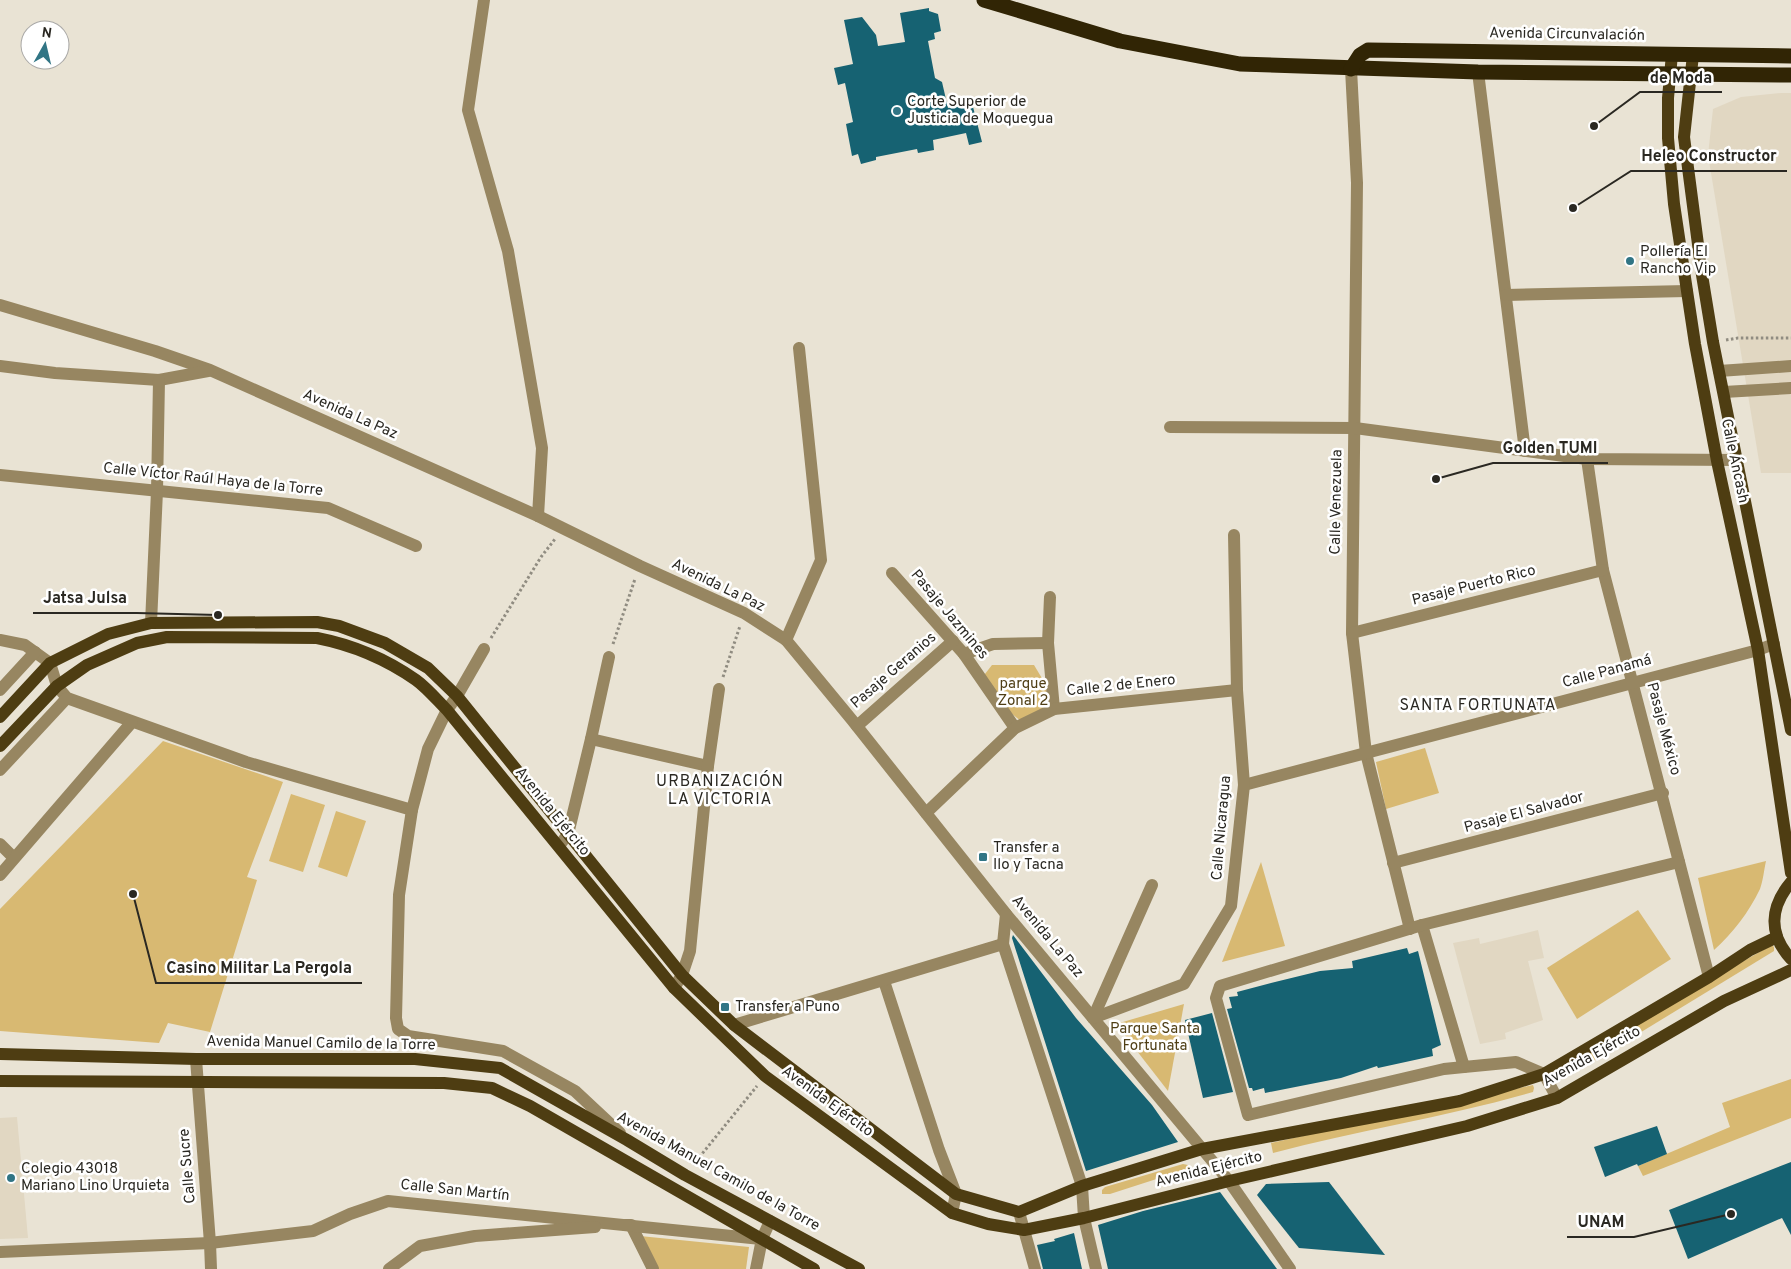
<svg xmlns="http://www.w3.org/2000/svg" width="1791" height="1269" font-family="Overpass,sans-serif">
<rect width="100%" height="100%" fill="#e9e3d4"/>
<g fill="#e1d7c2">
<polygon points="1781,93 1791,93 1791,473 1761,473 1708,155 1713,109 1741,97"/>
<polygon points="1538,930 1544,958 1528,961 1543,1020 1505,1033 1506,1039 1480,1044 1453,943 1479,938 1480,944"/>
<polygon points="17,1117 28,1238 0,1239 0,1118"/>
</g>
<g fill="#d8b972">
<polygon points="992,665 1034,665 1046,685 1048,710 1022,722 1011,713 981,679"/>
<polygon points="163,741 283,782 247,877 257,880 210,1032 168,1023 159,1043 0,1031 0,909"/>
<polygon points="1425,748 1439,793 1386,809 1376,762"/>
<polygon points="291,794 325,805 303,872 269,861"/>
<polygon points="336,811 366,821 347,877 318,867"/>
<path d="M 1766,861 C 1764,870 1763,881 1760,889 C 1749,912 1733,933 1714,950 L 1698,878 Z"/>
<polygon points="1261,862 1285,946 1222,962"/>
<polygon points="1638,910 1671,959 1577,1019 1547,968"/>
<polygon points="1772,945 1774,947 1774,951 1574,1073 1567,1073 1564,1070 1565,1066 1694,989"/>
<polygon points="1184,1004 1168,1091 1116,1024"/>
<polygon points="1791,1079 1791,1118 1643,1176 1638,1166 1730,1127 1722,1103"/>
<path d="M 1533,1085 L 1534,1088 L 1533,1092 C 1447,1117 1359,1130 1273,1153 L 1271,1143 Z"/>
<polygon points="1183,1164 1188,1165 1189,1171 1169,1175 1110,1194 1102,1194 1102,1190 1105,1187"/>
<polygon points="640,1236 749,1247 746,1269 656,1269"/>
</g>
<g fill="#166272">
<polygon points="929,8 929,11 938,14 941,31 934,33 935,39 928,41 935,78 942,82 948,108 972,103 982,142 969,145 966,133 933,140 934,150 918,153 917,149 876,157 876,160 861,164 858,154 852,156 846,124 853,122 845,83 838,85 834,68 853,64 844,20 862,17 876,35 878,46 905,42 900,13"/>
<polygon points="1013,935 1076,1018 1152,1105 1178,1142 1086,1171 1012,938"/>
<polygon points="1407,948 1409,954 1418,951 1441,1045 1432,1049 1433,1056 1378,1068 1377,1066 1341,1078 1265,1093 1264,1088 1253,1091 1252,1088 1249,1088 1227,1009 1232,1008 1229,997 1238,996 1237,992 1275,982 1320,971 1353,968 1352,961"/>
<polygon points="1212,1013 1233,1092 1203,1098 1185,1020"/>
<polygon points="1657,1126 1667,1154 1638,1166 1637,1164 1605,1177 1594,1147"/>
<polygon points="1791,1162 1791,1235 1782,1218 1688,1259 1669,1210"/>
<polygon points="1329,1182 1385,1255 1299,1248 1257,1195 1266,1184"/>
<polygon points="1220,1192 1277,1269 1108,1269 1098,1225 1143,1211"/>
<polygon points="1074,1233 1082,1269 1043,1269 1037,1245 1055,1241 1054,1239"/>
</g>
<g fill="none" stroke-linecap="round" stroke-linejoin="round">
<g stroke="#908c81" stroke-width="3" stroke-dasharray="2.5 2.5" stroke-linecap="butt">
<polyline points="1726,340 1738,338 1791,338"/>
<polyline points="491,638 541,557 555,539"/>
<polyline points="613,644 635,579"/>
<polyline points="723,677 740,626"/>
<polyline points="693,1165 757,1086"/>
</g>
<g stroke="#978661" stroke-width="12">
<polyline points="484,0 468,110 508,251 542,448 538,516"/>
<polyline points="1351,69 1357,183 1352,633 1366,753 1410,929"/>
<polyline points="1478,72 1525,451"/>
<polyline points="1506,295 1687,291"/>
<polyline points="0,305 155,351 210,370 538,516 640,566 744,613 786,640 852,720 1006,914 1229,1181 1290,1269"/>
<polyline points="0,366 55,373 159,380 208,371"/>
<polyline points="1719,371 1791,366"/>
<polyline points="1724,392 1791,388"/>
<polyline points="1170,427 1355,428 1587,459 1738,460"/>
<polyline points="1587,459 1603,570 1709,977"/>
<polyline points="0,475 328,508 416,546"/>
<polyline points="892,573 964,654 1015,728"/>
<polyline points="1050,597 1048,643 1054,709"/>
<polyline points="151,623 157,491 159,380"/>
<polyline points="1352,633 1603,570"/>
<polyline points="0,640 25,645 50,663 57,686 67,698 246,762 412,810"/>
<polyline points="786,640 821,560 799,348"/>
<polyline points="484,649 457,696 447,710 428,749 412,810 399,895 396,1018 398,1029 408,1036 503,1051 575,1091 620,1133"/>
<polyline points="964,654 993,644 1048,643"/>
<polyline points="0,690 35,652"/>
<polyline points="857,726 953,641"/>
<polyline points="591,739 708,766"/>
<polyline points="0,770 67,698"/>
<polyline points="1244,785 1758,650 1774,644"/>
<polyline points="926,813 1015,728 1054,709 1237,690"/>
<polyline points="0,844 14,858"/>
<polyline points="559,846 568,834 591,739 609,657"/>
<polyline points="1393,863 1663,793"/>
<polyline points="0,875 132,722"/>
<polyline points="1006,914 1003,944 1082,1186 1084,1218 1096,1269"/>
<polyline points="1422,925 1464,1067 1516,1062 1544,1074 1557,1098"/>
<polyline points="884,981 939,1150 956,1194 952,1213"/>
<polyline points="674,988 682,975 690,951 708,766 719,689"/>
<polyline points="1093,1018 1184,984 1231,906 1244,785 1237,690 1234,535"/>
<polyline points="1093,1018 1152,885"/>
<polyline points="734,1025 1003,944"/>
<polyline points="196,1059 210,1243 211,1269"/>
<polyline points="1464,1067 1444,1069 1248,1115 1216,998 1220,986 1422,925 1679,862"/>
<polyline points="1019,1212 1035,1269"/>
<polyline points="625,1225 631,1225 653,1269"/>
<polyline points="0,1252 210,1243 313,1231 350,1214 388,1201 761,1239"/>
<polyline points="389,1269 420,1246 475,1236 595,1227"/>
<polyline points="756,1269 762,1239 770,1221"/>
</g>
<g stroke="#4e3d12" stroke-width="12">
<polyline points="1672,54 1668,98 1668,138 1674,204 1687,291 1695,344 1717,461 1758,650 1791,873"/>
<polyline points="1693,55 1684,137 1702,275 1713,342 1791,730"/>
<polyline points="0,717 50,663 108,634 151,623 317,622 339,626 385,643 428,668 457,696 682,975 734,1025 956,1194 1019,1212 1082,1186 1202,1149 1460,1101 1544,1074 1709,977 1750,950 1777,937"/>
<path d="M 0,746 L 57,686 L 87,665 L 137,643 L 167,637 L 317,638 C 353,645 386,659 416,680 C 427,688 437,700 447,710 L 674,988 L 765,1076 L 952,1213 L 988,1224 L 1024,1230 L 1084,1218 L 1229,1181 L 1467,1126 L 1557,1098 L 1724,1001 L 1791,970"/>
<path d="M 1791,882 C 1770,907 1768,934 1791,959"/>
<polyline points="0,1054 196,1059 415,1059 500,1068 627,1140 685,1175 859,1269"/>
<polyline points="0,1081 444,1083 492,1088 530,1106 814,1269"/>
</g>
<g stroke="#312505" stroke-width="15">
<polyline points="984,0 1120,41 1240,64 1478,72 1791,75"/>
<polyline points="1351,69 1360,55 1368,50 1791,56"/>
</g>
</g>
<g fill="#317585" stroke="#fff" stroke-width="2">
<circle cx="897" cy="111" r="5"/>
<circle cx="1630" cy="261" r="5"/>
<rect x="978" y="852" width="10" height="10" rx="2.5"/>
<rect x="720" y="1002" width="10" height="10" rx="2.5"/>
<circle cx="11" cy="1178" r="5"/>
</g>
<g text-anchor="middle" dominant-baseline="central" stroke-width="5" stroke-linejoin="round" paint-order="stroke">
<g font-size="15" fill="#2a2822" stroke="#fff">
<text transform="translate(1567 35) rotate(1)">Avenida Circunvalación</text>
<text transform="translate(350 415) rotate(24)">Avenida La Paz</text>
<text transform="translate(1734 461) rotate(78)">Calle Áncash</text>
<text transform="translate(213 480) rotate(6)">Calle Víctor Raúl Haya de la Torre</text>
<text transform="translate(1337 502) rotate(-89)">Calle Venezuela</text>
<text transform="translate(718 586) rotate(26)">Avenida La Paz</text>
<text transform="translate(1474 586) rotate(-14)">Pasaje Puerto Rico</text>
<text transform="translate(949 615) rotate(50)">Pasaje Jazmines</text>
<text transform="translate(894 671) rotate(-41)">Pasaje Geranios</text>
<text transform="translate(1607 672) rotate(-15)">Calle Panamá</text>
<text transform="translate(1121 686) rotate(-6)">Calle 2 de Enero</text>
<text transform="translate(1663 729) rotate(75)">Pasaje México</text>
<text transform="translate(552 812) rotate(51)">Avenida Ejército</text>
<text transform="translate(1524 813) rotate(-15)">Pasaje El Salvador</text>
<text transform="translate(1222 828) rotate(-85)">Calle Nicaragua</text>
<text transform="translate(1047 937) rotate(50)">Avenida La Paz</text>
<text transform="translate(321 1044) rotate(1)">Avenida Manuel Camilo de la Torre</text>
<text transform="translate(1592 1057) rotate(-29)">Avenida Ejército</text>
<text transform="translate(827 1102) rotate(36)">Avenida Ejército</text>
<text transform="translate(188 1166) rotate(-95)">Calle Sucre</text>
<text transform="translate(1209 1170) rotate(-14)">Avenida Ejército</text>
<text transform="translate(718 1172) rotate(29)">Avenida Manuel Camilo de la Torre</text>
<text transform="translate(455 1191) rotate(6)">Calle San Martín</text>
</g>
<g font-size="15" fill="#2a2822" stroke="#fff" text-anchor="start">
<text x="907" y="102">Corte Superior de<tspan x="907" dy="17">Justicia de Moquegua</tspan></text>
<text x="1640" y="252">Pollería El<tspan x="1640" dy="17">Rancho Vip</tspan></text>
<text x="993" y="848">Transfer a<tspan x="993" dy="17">Ilo y Tacna</tspan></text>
<text x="735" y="1007">Transfer a Puno</text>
<text x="21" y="1169">Colegio 43018<tspan x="21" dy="17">Mariano Lino Urquieta</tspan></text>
</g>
<g font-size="15" fill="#4f3e15" stroke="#fff">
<text x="1023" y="684">parque<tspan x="1023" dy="17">Zonal 2</tspan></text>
<text x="1155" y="1029">Parque Santa<tspan x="1155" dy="17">Fortunata</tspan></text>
</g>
<g font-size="16" letter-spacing="1" fill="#2a2822" stroke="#fff">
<text x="1478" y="706">SANTA FORTUNATA</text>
<text x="720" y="782">URBANIZACIÓN<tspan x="720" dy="18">LA VICTORIA</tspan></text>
</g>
</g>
<path fill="none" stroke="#2a2822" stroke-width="2" d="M1594 126L1640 92H1722M1573 208L1631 171H1787M1436 479L1493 463H1608M218 615L137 613H33M133 894L156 983H362M1731 1214L1634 1237H1567"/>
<g fill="#2a2822" stroke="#fff" stroke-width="2">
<circle cx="1594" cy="126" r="5"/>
<circle cx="1573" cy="208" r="5"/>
<circle cx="1436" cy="479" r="5"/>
<circle cx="218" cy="615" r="5"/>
<circle cx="133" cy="894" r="5"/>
<circle cx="1731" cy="1214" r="5"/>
</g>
<g font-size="16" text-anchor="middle" font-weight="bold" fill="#2a2822" stroke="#fff" stroke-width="5" stroke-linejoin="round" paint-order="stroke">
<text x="1681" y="83">de Moda</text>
<text x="1709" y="161">Heleo Constructor</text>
<text x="1550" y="453">Golden TUMI</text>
<text x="85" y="603">Jatsa Julsa</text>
<text x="259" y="973">Casino Militar La Pergola</text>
<text x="1601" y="1227">UNAM</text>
</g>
<g transform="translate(45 45) rotate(8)"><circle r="24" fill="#ffffff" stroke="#aaa9a7"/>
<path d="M0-4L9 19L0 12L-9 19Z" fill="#317585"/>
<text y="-8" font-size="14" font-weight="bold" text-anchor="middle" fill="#2a2822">N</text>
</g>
</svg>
